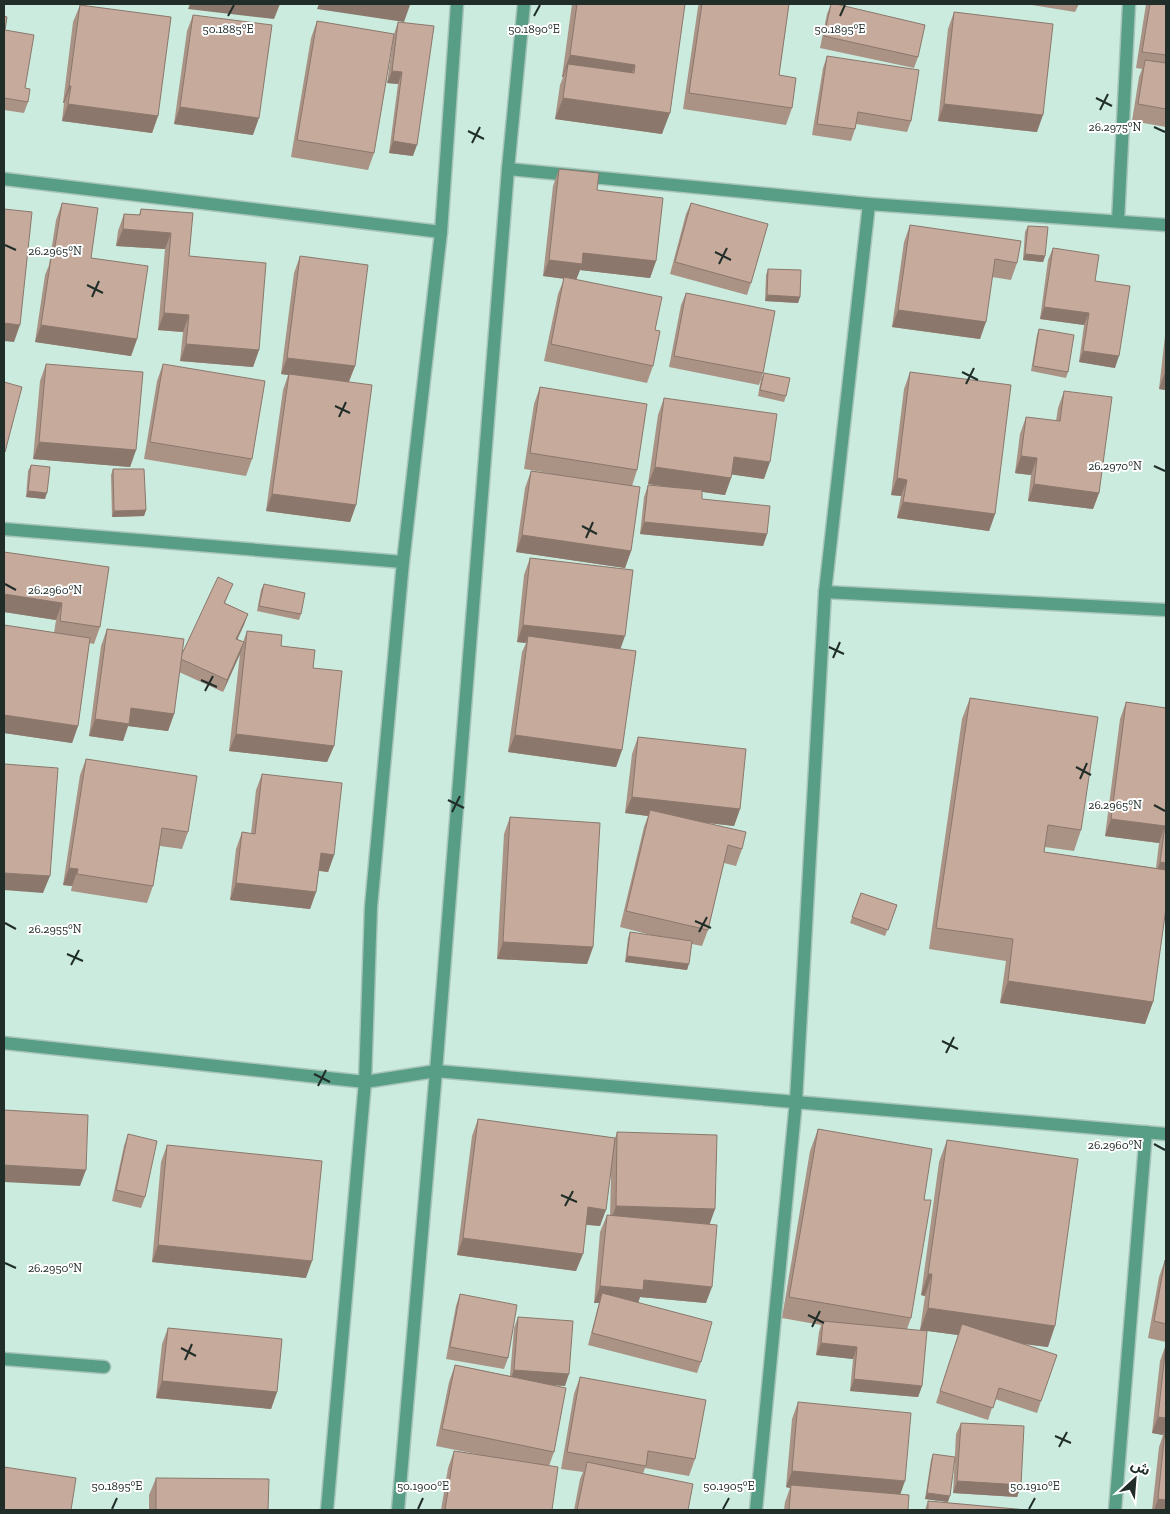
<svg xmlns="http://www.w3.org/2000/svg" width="1170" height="1514" font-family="'Zilla Slab','Noto Sans Arabic',serif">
<rect width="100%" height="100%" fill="#caebde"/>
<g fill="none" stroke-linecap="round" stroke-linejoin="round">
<g stroke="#a8c5ba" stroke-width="15">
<g id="minor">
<polyline points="508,169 869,204 1166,225"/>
<polyline points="4,179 441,232"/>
<polyline points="1118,221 1129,4"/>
<polyline points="4,529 403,562"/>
<polyline points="825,592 1166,610"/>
<polyline points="4,1043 365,1082 436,1071 1166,1134"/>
<polyline points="4,1359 104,1367"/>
<polyline points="756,1510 796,1101 825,592 869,204"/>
<polyline points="1115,1510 1146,1132"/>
</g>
</g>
<g stroke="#a8c5ba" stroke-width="15">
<g id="tertiary">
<polyline points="327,1510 365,1082 371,907 403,562 441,232 457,4"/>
<polyline points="398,1510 436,1071 508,169 524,4"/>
</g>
</g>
<use href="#minor" stroke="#589e86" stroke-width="12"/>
<use href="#tertiary" stroke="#589e86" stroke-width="12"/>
</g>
<g fill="#aa9285">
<polygon points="572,4 685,4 662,134 555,119 560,85 563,77 562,77"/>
<polygon points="699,4 789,4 779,75 792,108 786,125 683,109 698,7"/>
<polygon points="831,4 918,57 914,68 820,48 827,14"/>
<polygon points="1026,4 1079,4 1075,12"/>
<polygon points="1146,4 1166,4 1166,127 1132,121 1139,77 1142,69 1136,68"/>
<polygon points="80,5 158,116 152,133 62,121 64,103 63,103 73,22"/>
<polygon points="954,12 1037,132 938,121 948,29"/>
<polygon points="193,15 253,135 174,124 187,31"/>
<polygon points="4,16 5,30 25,88 28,102 24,113 4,110"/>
<polygon points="317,21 374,153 368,170 291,157 311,38"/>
<polygon points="398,22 413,156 389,153 398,84 387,83 394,34"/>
<polygon points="827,56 911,121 907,132 856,124 855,129 851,141 812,135 823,68"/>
<polygon points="559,169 597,190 656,261 650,278 580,270 576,280 655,330 653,366 647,383 544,361 558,294 564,279 543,276 553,186"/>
<polygon points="62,203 91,258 137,339 131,356 35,342 45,275 49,265 56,220"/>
<polygon points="691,203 751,283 747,295 670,274 686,214"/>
<polygon points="141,209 193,213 189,256 259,350 253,367 180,361 183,332 158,330 165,249 116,246 118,231 124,214 139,215"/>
<polygon points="910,225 1017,263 1011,280 992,277 980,339 892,327 904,242"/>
<polygon points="1028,226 1045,256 1043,262 1023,260 1025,232"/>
<polygon points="1053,248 1095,281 1115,368 1079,362 1084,325 1040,319 1048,260"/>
<polygon points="300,256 355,366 349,382 356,505 350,522 266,511 283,390 288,375 281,374 294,273"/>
<polygon points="768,269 800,297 798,303 765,301 766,275"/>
<polygon points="686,293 763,373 759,385 669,367 681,305"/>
<polygon points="1166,327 1166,390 1159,389"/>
<polygon points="1039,329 1068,372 1066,378 1031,371 1037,335"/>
<polygon points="46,364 136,450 130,467 33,459 40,381"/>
<polygon points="163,364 252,459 246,476 144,459 157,381"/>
<polygon points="910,372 995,514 989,531 897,518 901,496 891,495 904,389"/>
<polygon points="764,373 786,396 784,402 758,396 761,379"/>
<polygon points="540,387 637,470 632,486 631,551 625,568 516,552 525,488 531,471 549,473 524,469 534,404"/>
<polygon points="1064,391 1099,493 1093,509 1028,501 1031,475 1015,473 1020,434 1026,417 1056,421 1058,408"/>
<polygon points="664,398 764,479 731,474 731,478 725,495 702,492 702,499 767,534 763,546 640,534 644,497 648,485 672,487 648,484 658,415"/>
<polygon points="31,465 45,499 26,497 28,471"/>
<polygon points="113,469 146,510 144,516 112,517 111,475"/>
<polygon points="4,552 100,627 94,644 89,643 78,726 72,743 4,733 4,625 54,633 56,620 4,612"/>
<polygon points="530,558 621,649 622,750 616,767 508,752 522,652 526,643 517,642 524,575"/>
<polygon points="264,584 301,614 299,620 257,611 261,590"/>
<polygon points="228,595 225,603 248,614 237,639 243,642 247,631 281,646 313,668 334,746 327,762 229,751 240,654 223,692 179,672 174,714 168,731 128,726 123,741 89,736 101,646 107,629 181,656"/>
<polygon points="970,698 1081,830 1074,851 1045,847 1044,852 1156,868 1159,843 1105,836 1120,719 1126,702 1166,708 1166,908 1153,1002 1145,1024 1000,1003 1006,961 929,949 962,719"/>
<polygon points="638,737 740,809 734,826 708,823 742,849 736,866 724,863 708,930 702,946 692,944 687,970 625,962 628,938 630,932 655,936 620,927 644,827 648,816 625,813 632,754"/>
<polygon points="86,759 188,832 182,849 160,846 153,886 147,903 71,891 72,886 63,885 80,775"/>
<polygon points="262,774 334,855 328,872 319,871 316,892 310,909 230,900 236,849 242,832 251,834 256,790"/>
<polygon points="510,817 593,947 587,964 497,959 504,834"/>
<polygon points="861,893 897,905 885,936 850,923"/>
<polygon points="478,1119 615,1138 617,1132 715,1209 709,1224 706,1303 640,1297 638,1302 701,1362 697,1373 588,1345 599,1303 594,1303 600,1232 607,1215 610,1216 611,1175 600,1226 586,1225 576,1271 457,1255 472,1136"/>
<polygon points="818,1129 924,1200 911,1318 907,1329 922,1386 918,1397 850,1391 853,1359 816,1355 819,1332 821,1325 782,1318 810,1151"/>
<polygon points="128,1134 145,1197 141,1208 112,1201 124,1146"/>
<polygon points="947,1140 1048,1347 1022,1344 1041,1401 1037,1413 995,1399 988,1420 936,1403 958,1335 920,1330 925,1296 921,1295 939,1162"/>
<polygon points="167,1145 306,1278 152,1262 161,1162"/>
<polygon points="1165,1260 1166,1261 1166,1342 1148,1338 1159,1277"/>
<polygon points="460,1294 508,1358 504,1369 446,1359 456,1306"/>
<polygon points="518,1317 565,1386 551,1385 554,1452 549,1466 552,1510 441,1510 448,1468 454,1451 481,1455 436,1446 449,1382 455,1365 510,1376 514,1328"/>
<polygon points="168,1328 277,1392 271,1409 156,1398 162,1344"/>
<polygon points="1166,1344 1166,1510 1152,1510 1159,1447 1163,1435 1152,1433 1160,1361"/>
<polygon points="580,1377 695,1459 689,1476 645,1468 643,1474 688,1510 574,1510 580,1479 583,1472 561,1469 574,1394"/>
<polygon points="798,1402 900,1494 908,1510 784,1510 785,1502 790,1488 786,1487 792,1419"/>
<polygon points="961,1423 1021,1485 1017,1497 953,1493 956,1434"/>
<polygon points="933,1454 948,1502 925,1499 931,1460"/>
<polygon points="156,1478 268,1510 149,1510 149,1495"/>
<polygon points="928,1501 1027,1510 925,1510"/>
</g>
<g fill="#8b776c">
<polygon points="190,4 280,4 274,19 188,9"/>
<polygon points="319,4 401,4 410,5 404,22 317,9"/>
<polygon points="570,55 635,65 627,86 568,64 563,77 562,77"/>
<polygon points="392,71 402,72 398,84 387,83"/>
<polygon points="69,86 71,86 64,103 63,103"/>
<polygon points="563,98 670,113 662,134 555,119"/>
<polygon points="68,104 158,116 152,133 62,121"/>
<polygon points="944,104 1043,115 1037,132 938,121"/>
<polygon points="180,107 259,118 253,135 174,124"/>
<polygon points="393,141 417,145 413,156 389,153"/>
<polygon points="123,229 171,233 165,249 116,246"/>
<polygon points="583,253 656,261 650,278 580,270 576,280 543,276 549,260"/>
<polygon points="1025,254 1045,256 1043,262 1023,260"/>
<polygon points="767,295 800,297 798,303 765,301"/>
<polygon points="1044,307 1089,313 1084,325 1040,319"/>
<polygon points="898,310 986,322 980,339 892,327"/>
<polygon points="164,313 189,315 183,332 158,330"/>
<polygon points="4,323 20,325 14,342 4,341"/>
<polygon points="41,325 137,339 131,356 35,342"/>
<polygon points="186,344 259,350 253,367 180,361"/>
<polygon points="1083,351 1119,356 1115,368 1079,362"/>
<polygon points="287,358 355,366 348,383 281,374"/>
<polygon points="1165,372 1166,372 1166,390 1159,389"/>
<polygon points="39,442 136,450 130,467 33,459"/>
<polygon points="1021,456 1037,458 1031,475 1015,473"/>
<polygon points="734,457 770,462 764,479 728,474"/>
<polygon points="655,467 731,478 725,495 648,484"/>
<polygon points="897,478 907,480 901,496 891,495"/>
<polygon points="1034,484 1099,493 1093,509 1028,501"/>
<polygon points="28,491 47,493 45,499 26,497"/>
<polygon points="272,494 356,505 350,522 266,511"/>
<polygon points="903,502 995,514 989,531 897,518"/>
<polygon points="146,510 144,516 112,517 114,511"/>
<polygon points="644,522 767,534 763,546 640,534"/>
<polygon points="522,535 631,551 625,568 516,552"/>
<polygon points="4,594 62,603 56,620 4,612"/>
<polygon points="248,614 244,625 232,651 236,639"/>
<polygon points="523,625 625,636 619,653 528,636 526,643 517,642"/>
<polygon points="244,642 240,654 223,692 227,680"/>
<polygon points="131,708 174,714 168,731 128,726 123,741 89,736 95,719"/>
<polygon points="4,715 78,726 72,743 4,733"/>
<polygon points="236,734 334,746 327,762 229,751"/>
<polygon points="515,735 622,750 616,767 508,752"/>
<polygon points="632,797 740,809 734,826 649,816 650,810 648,816 625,813"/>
<polygon points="1111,819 1165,826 1159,843 1105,836"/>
<polygon points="321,853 334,855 328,872 315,870"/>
<polygon points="1160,862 1166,863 1166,881 1154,879"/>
<polygon points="69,868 78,869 72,886 63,885"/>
<polygon points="4,873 50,876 43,893 4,890"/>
<polygon points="236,883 316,892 310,909 230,900"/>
<polygon points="503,942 593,947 587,964 497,959"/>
<polygon points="627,956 689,964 687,970 625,962"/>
<polygon points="1008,981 1153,1002 1145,1024 1000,1003"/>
<polygon points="4,1165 86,1170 80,1186 4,1182"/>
<polygon points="616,1206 715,1209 709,1226 610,1223"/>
<polygon points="588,1207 606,1210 600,1226 582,1224"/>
<polygon points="463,1238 583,1254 576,1271 457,1255"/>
<polygon points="158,1245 312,1261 306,1278 152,1262"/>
<polygon points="928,1274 932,1274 925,1296 921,1295"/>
<polygon points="644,1280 712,1287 706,1303 640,1297 637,1307 602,1293 599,1303 594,1303 600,1286"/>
<polygon points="928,1308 1055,1326 1048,1347 959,1335 962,1324 958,1335 920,1330"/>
<polygon points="821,1343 857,1347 853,1359 816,1355"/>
<polygon points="514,1370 569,1374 565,1386 510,1381"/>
<polygon points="854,1379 922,1386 918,1397 850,1391"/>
<polygon points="162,1381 277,1392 271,1409 156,1398"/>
<polygon points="1158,1417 1166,1418 1166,1435 1165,1430 1163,1435 1152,1433"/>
<polygon points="792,1471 905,1481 899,1498 791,1485 790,1488 786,1487"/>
<polygon points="957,1481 1021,1485 1017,1497 953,1493"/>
<polygon points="927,1493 950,1496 948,1502 925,1499"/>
<polygon points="1158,1499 1166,1500 1166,1510 1154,1510"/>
</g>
<g fill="#c6aa9b" stroke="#8b776c">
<polygon points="577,4 685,4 670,113 563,98 568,64 634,73 635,65 570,55"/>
<polygon points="702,4 789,4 779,75 796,78 792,108 689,93"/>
<polygon points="831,4 836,4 925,25 918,57 824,36"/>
<polygon points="1150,4 1166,4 1166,55 1142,52"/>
<polygon points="80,5 171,17 158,116 68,104 71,86 69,86"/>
<polygon points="954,12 1053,24 1043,115 944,104"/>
<polygon points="193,15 272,25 259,118 180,107"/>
<polygon points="4,16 7,17 5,30 34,35 25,88 30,89 28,102 4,98"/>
<polygon points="317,21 394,34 374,153 297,140"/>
<polygon points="398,22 434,26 417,145 393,141 402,72 392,71"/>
<polygon points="827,56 919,70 911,121 858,112 855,129 817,124"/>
<polygon points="1145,60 1166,63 1166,109 1138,104"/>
<polygon points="559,169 599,173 597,190 663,198 656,261 583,253 582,264 549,260"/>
<polygon points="62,203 98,208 91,258 148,266 137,339 41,325 51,258 53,259"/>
<polygon points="691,203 768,224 751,283 675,262"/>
<polygon points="4,209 32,212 20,325 4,323"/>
<polygon points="141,209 193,213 189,256 266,263 259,350 186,344 189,315 164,313 171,233 123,229 124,214 140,215"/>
<polygon points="910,225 1021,241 1017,263 995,259 986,322 898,310"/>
<polygon points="1028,226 1048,227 1045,256 1025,254"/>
<polygon points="1053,248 1099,255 1095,281 1130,286 1119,356 1083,351 1089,313 1044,307"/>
<polygon points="300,256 368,265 355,366 287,358"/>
<polygon points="768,269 801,270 800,297 767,295"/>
<polygon points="564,277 662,297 655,330 660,331 653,366 551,344"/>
<polygon points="686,293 775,311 763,373 674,356"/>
<polygon points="1039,329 1074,335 1068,372 1033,366"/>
<polygon points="1166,358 1166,372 1165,372"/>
<polygon points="46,364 143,372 136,450 39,442"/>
<polygon points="163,364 265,381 252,459 150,442"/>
<polygon points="910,372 1011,385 995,514 903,502 907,480 897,478"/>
<polygon points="764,373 790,378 786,396 760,390"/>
<polygon points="289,374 372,385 356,505 272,494"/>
<polygon points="4,382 22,387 5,452 4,452"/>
<polygon points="540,387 647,404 637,470 530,453"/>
<polygon points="1064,391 1112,397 1099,493 1034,484 1037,458 1021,456 1026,417 1060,421"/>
<polygon points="664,398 777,414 770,462 734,457 731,478 655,467"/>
<polygon points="31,465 50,467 47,493 28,491"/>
<polygon points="113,469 144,469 146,510 114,511"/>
<polygon points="531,471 640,487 631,551 522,535"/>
<polygon points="648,485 702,490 702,499 770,506 767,534 644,522"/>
<polygon points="4,552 109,567 100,627 60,621 62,603 4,594"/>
<polygon points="530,558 633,570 625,636 523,625"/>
<polygon points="218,577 233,584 224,603 248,614 236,639 244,642 227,680 181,659 181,656"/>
<polygon points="264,584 305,593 301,614 259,606"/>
<polygon points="4,625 90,638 78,726 4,715"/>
<polygon points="107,629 184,639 174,714 131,708 129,724 95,719"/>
<polygon points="247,631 282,635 281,646 315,650 313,668 342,671 334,746 236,734"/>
<polygon points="528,636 636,651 622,750 515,735"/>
<polygon points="970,698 1098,717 1081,830 1048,825 1044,852 1166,870 1166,908 1153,1002 1008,981 1013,939 936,928"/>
<polygon points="1126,702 1166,708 1166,863 1160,862 1165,826 1111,819"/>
<polygon points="638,737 746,749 740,809 632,797"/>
<polygon points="86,759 197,776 188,832 162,828 153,886 77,874 78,869 69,868"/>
<polygon points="4,764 58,768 50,876 4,873"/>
<polygon points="262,774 342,783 334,855 321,853 316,892 236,883 242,832 255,834"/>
<polygon points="650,810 746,832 742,849 728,845 708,930 626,911"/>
<polygon points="510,817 600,823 593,947 503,942"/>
<polygon points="861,893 897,905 888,930 852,917"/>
<polygon points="630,932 692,941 689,964 627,956"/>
<polygon points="4,1110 88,1115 86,1170 4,1165"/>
<polygon points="478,1119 615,1138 606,1210 588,1207 583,1254 463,1238"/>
<polygon points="818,1129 932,1149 924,1200 931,1200 911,1318 789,1297"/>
<polygon points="617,1132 717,1135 715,1209 616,1206"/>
<polygon points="128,1134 157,1141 145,1197 116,1190"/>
<polygon points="947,1140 1078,1159 1055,1326 928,1308 932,1274 928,1274"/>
<polygon points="167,1145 322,1161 312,1261 158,1245"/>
<polygon points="607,1215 717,1225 712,1287 644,1280 643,1290 600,1286"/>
<polygon points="1165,1260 1166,1261 1166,1324 1154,1321"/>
<polygon points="602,1293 712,1322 701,1362 592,1333"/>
<polygon points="460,1294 517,1305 508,1358 450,1347"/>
<polygon points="518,1317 573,1321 569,1374 514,1370"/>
<polygon points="823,1321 927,1331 922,1386 854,1379 857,1347 821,1343"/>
<polygon points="962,1324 1057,1355 1041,1401 999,1388 993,1408 940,1391"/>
<polygon points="168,1328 282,1339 277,1392 162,1381"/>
<polygon points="1166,1344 1166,1418 1158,1417"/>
<polygon points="455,1365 566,1388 554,1452 442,1429"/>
<polygon points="580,1377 706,1400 695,1459 648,1451 646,1466 567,1452"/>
<polygon points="798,1402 911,1413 905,1481 792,1471"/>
<polygon points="961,1423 1024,1426 1021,1485 957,1481"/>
<polygon points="1165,1430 1166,1430 1166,1500 1158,1499"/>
<polygon points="454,1451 558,1467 552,1510 445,1510"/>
<polygon points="933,1454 955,1457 950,1496 927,1493"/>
<polygon points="587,1462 693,1484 688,1510 577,1510"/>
<polygon points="4,1467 76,1478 71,1510 4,1510"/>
<polygon points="156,1478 269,1479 268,1510 156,1510"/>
<polygon points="791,1485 909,1495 908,1510 789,1510"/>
<polygon points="928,1501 1027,1510 928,1510"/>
</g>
<path fill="none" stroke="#202d28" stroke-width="2" d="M 228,16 L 234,5M 534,16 L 540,5M 840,16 L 845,5M 1096,98 L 1112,106M 1100,110 L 1108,94M 1154,127 L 1165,132M 468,131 L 484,139M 472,143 L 480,127M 5,245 L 16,250M 715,252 L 731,260M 719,264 L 727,248M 87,285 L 103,293M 92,297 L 99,281M 962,372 L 978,380M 966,384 L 974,368M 335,406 L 350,413M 339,417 L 346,402M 1154,466 L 1165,471M 582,526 L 597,534M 586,538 L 593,522M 5,584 L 16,590M 829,647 L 844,654M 833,658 L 840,642M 201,680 L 217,687M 205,691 L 213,676M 1076,767 L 1091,775M 1080,779 L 1087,763M 448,800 L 464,808M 1154,805 L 1165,811M 452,812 L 460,796M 695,921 L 711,928M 5,923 L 16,929M 699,932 L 707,917M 67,954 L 83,961M 71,965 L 79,950M 942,1041 L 958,1049M 946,1053 L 954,1037M 314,1074 L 330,1082M 318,1086 L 326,1070M 1154,1144 L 1165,1150M 561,1195 L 577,1202M 565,1206 L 573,1191M 5,1263 L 16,1268M 808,1315 L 824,1323M 812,1327 L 820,1311M 181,1348 L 196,1356M 185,1360 L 192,1344M 1055,1436 L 1071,1443M 1059,1447 L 1067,1432M 112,1509 L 117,1498M 418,1509 L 423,1498M 723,1509 L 729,1498M 1029,1509 L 1035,1498"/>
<g font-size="12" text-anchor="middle" fill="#202d28" stroke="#fff" stroke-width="4" stroke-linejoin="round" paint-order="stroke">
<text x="228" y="33">50.1885°E</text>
<text x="534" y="33">50.1890°E</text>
<text x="840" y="33">50.1895°E</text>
<text x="1115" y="131">26.2975°N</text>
<text x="55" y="255">26.2965°N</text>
<text x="1115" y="470">26.2970°N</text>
<text x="55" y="594">26.2960°N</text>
<text x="1115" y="809">26.2965°N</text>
<text x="55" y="933">26.2955°N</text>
<text x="1115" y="1149">26.2960°N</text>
<text x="55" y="1272">26.2950°N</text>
<text x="117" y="1490">50.1895°E</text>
<text x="423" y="1490">50.1900°E</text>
<text x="729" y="1490">50.1905°E</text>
<text x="1035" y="1490">50.1910°E</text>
</g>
<rect width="1170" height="1514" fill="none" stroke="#202d28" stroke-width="10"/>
<g transform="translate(1135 1479) rotate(26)" stroke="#ffffff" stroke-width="4" paint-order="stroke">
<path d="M0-4L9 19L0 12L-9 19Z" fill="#202d28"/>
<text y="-8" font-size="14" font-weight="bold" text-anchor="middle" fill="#202d28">ش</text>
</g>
</svg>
